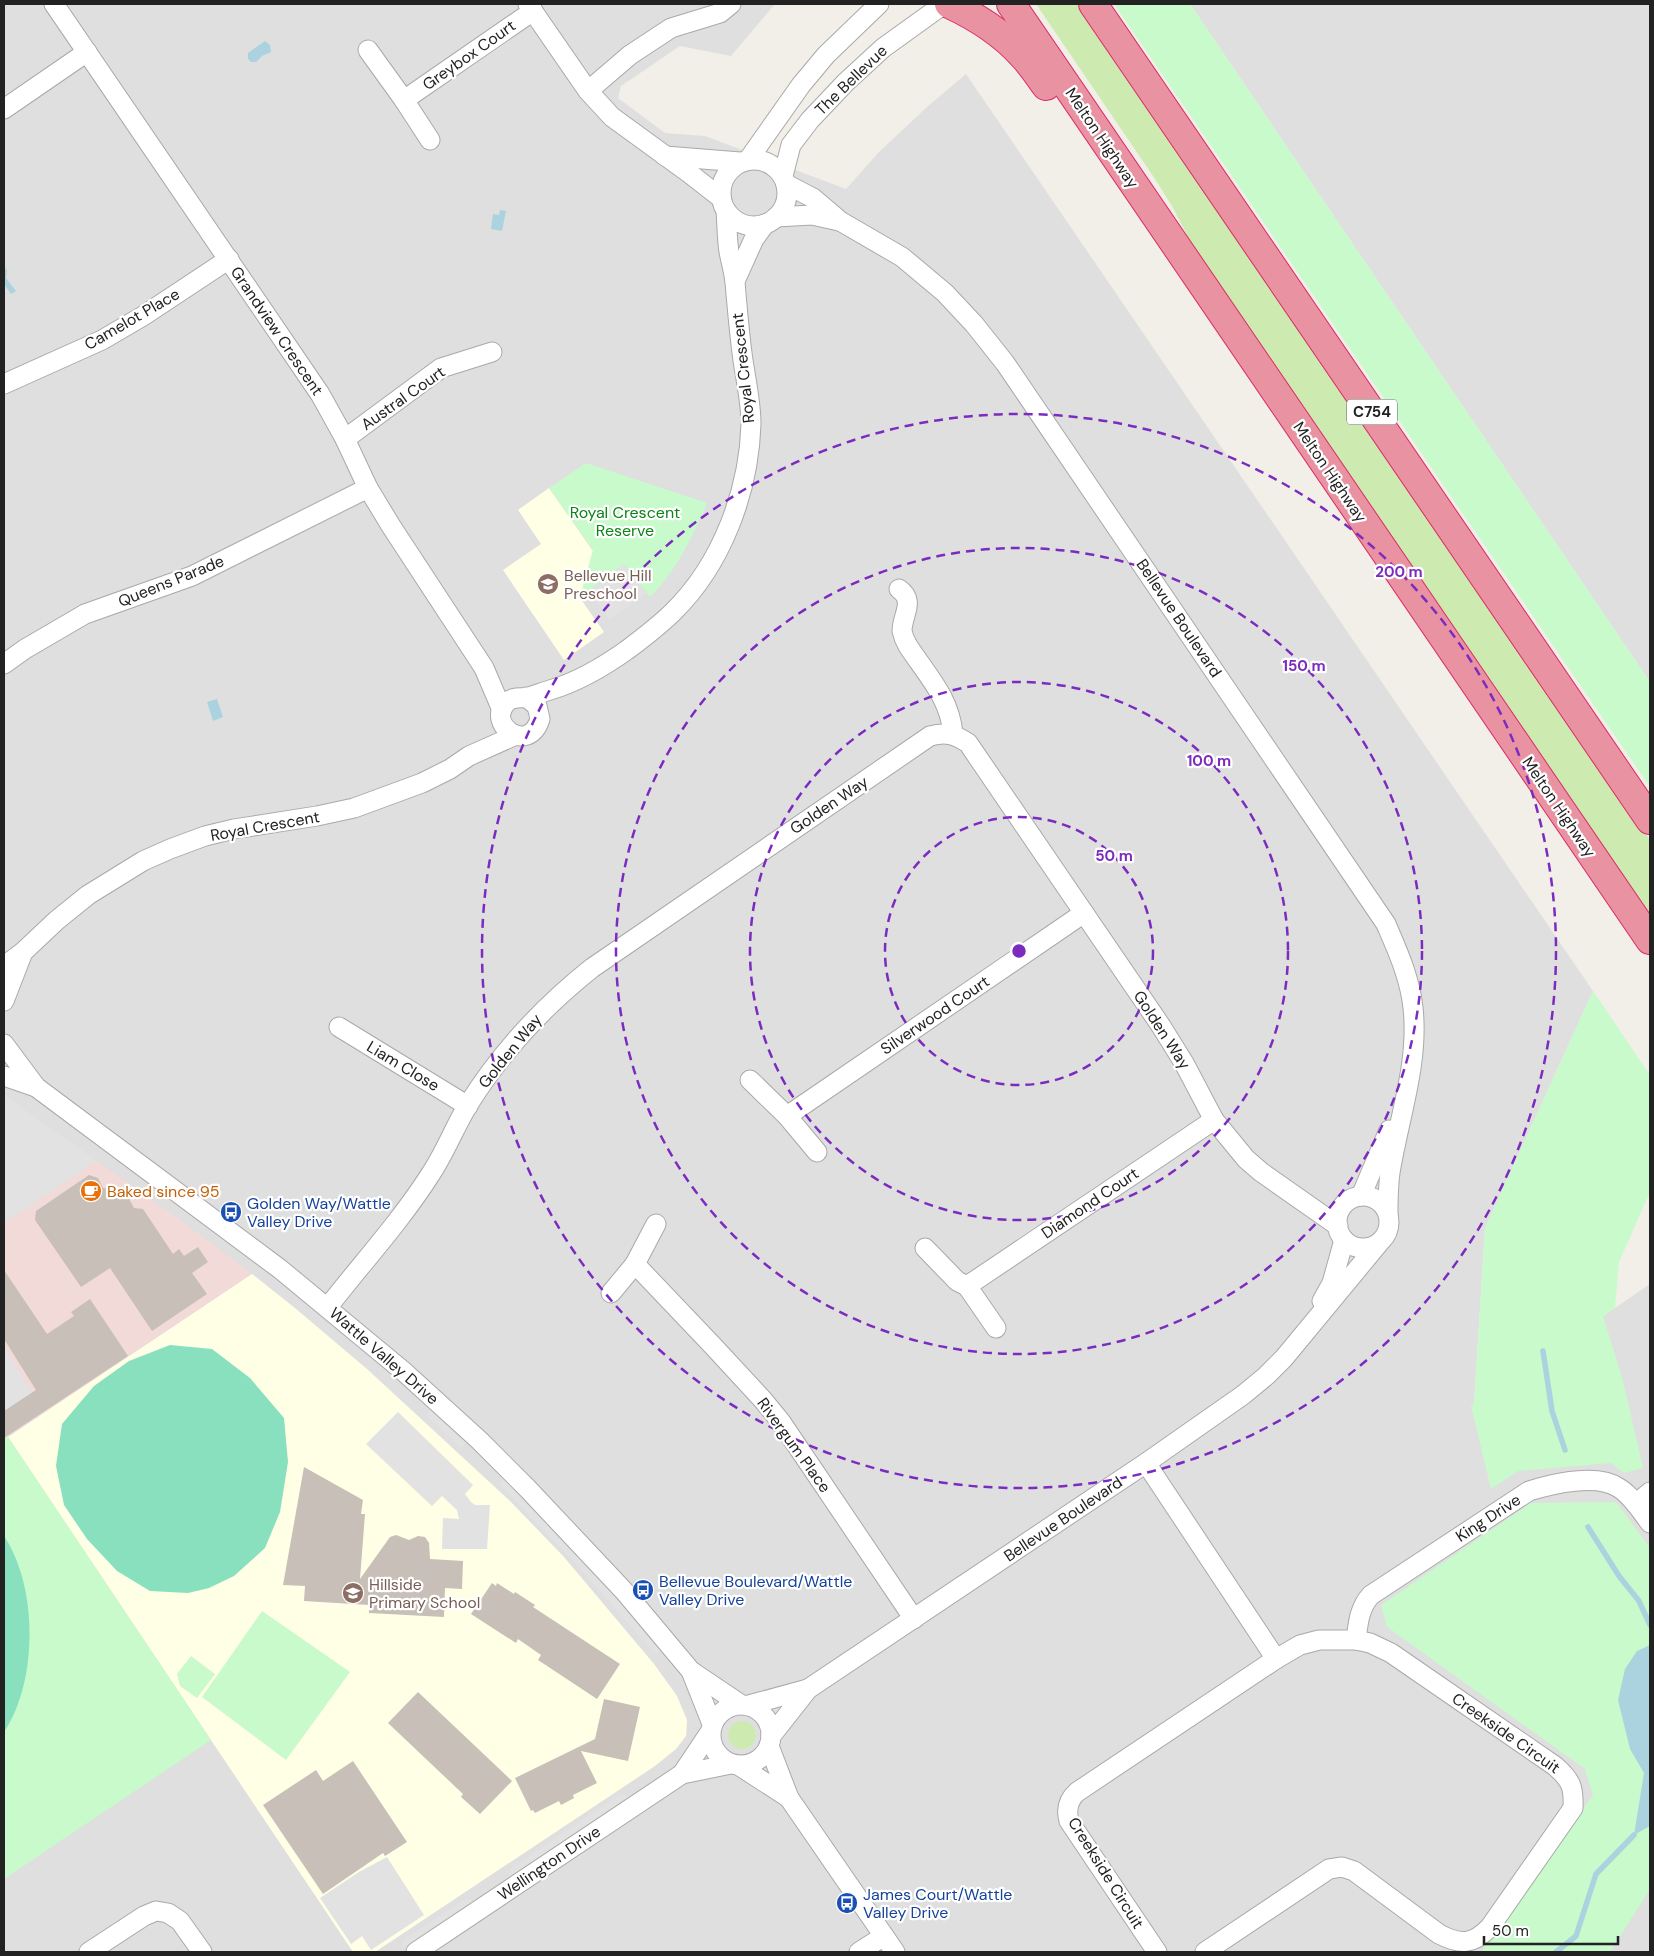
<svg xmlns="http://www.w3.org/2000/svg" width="1654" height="1956" font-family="'DM Sans',sans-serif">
<rect width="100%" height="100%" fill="#f2efe9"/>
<g fill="#e0dfdf">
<polygon points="4,4 775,4 731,56 680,46 621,86 618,98 665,133 705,136 846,189 879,152 927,107 966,74 1593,991 1485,1228 1474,1404 1650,1284 1650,1952 4,1952"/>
<polygon points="1190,4 1650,4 1650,682"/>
</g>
<polygon fill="#f2dad9" points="4,1095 180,1220 252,1274 8,1437 4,1431"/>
<g fill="#ffffe5">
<polygon points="549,488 593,551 580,598 604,632 564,660 503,570 541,544 518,510"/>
<polygon points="252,1274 295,1308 367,1369 510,1501 564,1557 654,1664 677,1696 687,1720 686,1736 676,1749 655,1766 375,1952 353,1952 8,1437"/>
</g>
<g fill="#cdebb0">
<polygon points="1036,4 1081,4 1650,840 1650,923 1203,266 1172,206 1153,176"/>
<circle cx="742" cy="1735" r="14"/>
</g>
<g fill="#c8facc">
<polygon points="1114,4 1190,4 1650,682 1650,787"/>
<path d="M 586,463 L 707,503 C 692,538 677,570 650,597 L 624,564 L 580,598 L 593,550 L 549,488 Z"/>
<polygon points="1593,991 1650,1075 1650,1192 1619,1262 1615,1308 1603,1316 1623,1381 1643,1468 1624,1473 1611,1463 1518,1471 1491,1489 1471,1406 1474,1404 1485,1228"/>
<polygon points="4,1431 211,1740 4,1879"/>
<polygon points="1616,1502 1650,1548 1650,1889 1610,1952 1474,1952 1482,1951 1593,1795 1585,1769 1387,1627 1381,1605 1531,1503"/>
<polygon points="262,1611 350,1672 286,1760 202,1697"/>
<polygon points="191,1656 215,1674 197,1698 180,1686 177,1674"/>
</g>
<g fill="#88e0be">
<polygon points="170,1345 212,1349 250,1378 284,1418 288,1462 280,1512 265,1548 234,1576 209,1588 188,1593 150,1591 117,1571 87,1539 64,1505 56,1466 62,1424 94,1386 129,1361"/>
<path d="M 4,1536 C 38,1587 38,1681 4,1732 Z"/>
</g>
<g fill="#e2e2e2">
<polygon points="624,564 646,593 610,620 588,591"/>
<polygon points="4,1095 97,1161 4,1223"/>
<polygon points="4,1347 33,1394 4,1414"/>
<polygon points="431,1410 466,1443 461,1448 426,1415"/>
<polygon points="398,1412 473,1485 465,1494 471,1502 475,1505 490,1505 487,1549 442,1549 443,1518 459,1519 457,1510 442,1496 432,1506 366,1444"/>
<polygon points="504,1479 569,1547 635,1619 661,1650 656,1655 578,1566 499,1484"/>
<polygon points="621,1794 631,1797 507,1879 510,1869"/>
<polygon points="387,1857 424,1915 371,1950 362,1936 351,1944 320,1898 359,1872"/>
<polygon points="465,1899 474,1901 402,1948 403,1940"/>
</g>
<g fill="#aad3df">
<polygon points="265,41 270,45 271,52 262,56 256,62 251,62 248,59 248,53"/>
<polygon points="500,210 506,211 502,231 491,229 493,214 499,215"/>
<polygon points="4,266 7,271 6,278 16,291 11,294 4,284"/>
<polygon points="217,699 223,717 213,721 207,702"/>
<polygon points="1650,1645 1650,1826 1634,1835 1644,1773 1630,1749 1618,1700 1625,1669 1637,1651"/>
</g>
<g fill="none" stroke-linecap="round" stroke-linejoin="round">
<g stroke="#aad3df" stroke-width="5.5">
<polyline points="1543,1351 1552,1411 1565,1450"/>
<polyline points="1588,1527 1619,1576 1639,1601 1650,1625"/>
<polyline points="1556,1952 1576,1936 1596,1874 1634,1835"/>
</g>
</g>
<g fill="#c7bfb8">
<polygon points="89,1175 98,1178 103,1188 113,1189 118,1198 129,1199 134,1208 143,1209 173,1254 179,1249 184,1256 198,1247 208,1262 192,1273 207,1294 152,1331 110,1268 81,1287 35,1220 36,1211"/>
<polygon points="4,1270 47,1334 74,1316 71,1312 90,1299 128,1356 4,1438 4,1411 36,1390 4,1339"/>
<polygon points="304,1467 363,1500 361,1514 365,1514 360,1579 390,1537 396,1535 409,1540 418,1536 425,1537 429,1543 430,1559 463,1561 462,1589 445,1588 444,1617 369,1613 369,1605 304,1601 305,1586 283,1585"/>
<polygon points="492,1583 496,1586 497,1583 514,1594 515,1592 535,1605 533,1607 620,1664 597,1699 538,1660 541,1655 518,1639 516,1643 471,1614"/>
<polygon points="418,1692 512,1781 480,1814 461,1797 463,1794 388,1723"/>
<polygon points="604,1699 640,1707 628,1761 581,1751 597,1783 573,1795 574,1798 561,1805 559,1801 535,1813 533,1810 531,1811 515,1778 595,1739"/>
<polygon points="353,1761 407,1842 385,1856 383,1853 323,1894 263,1805 316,1770 323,1781"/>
</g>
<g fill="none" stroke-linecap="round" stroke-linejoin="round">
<g stroke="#a9a9a9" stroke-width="21">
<g id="minor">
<polyline points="54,4 320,394 345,439 368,488 391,526 484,668 502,710"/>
<polyline points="528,4 588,91 612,117 689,173 721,198"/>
<polyline points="368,50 404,100"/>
<polyline points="588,91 630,55 671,28 720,13 731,4"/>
<polyline points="4,109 87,52"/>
<polyline points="430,140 404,100 533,11"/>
<polyline points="665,156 740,162"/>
<circle cx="754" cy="193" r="33"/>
<polyline points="748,160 801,85 826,55 879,4"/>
<polyline points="783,176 791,145 810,120 846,82 883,48 944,4"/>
<path d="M 786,184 L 813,198 L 840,221 L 902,257 L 945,293 L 974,324 L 1005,363 L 1386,924 C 1398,952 1410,978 1413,1008 C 1419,1061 1400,1115 1391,1167 C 1388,1182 1388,1198 1388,1213"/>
<polyline points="776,217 812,215 839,221"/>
<polyline points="735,281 754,239 765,224"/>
<polyline points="4,384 102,340 143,316 229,259"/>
<polyline points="345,439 441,368 492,352"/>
<path d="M 899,589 C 916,601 902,615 902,631 C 903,636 905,641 908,646 C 927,675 950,698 953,734"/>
<polyline points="4,664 25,649 85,614 192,576 368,488"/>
<path d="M 526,697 L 537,706 L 540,719 C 528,757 484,722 507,702 C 514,696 521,699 529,697 C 536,695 543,692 550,690 C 578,682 603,667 627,650 C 643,638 659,626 673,612 C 722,564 749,491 751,424 C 751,400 745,377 742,353 C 739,329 737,306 735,282 C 734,272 731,262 729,252 C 727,239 727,224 726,211"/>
<polyline points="4,966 23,952 57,920 88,895 143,861 170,849 205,836 234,829 317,816 354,808 422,783 450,769 469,756 516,735"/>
<polyline points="4,1001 23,952"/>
<polyline points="339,1027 468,1106"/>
<polyline points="4,1044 36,1087 280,1269 402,1370 479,1440 527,1488 624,1591 691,1671 740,1704"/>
<polyline points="4,1076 36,1087"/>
<polyline points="750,1080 787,1116"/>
<polyline points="817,1152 787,1116 1084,913"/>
<circle cx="1363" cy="1222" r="26"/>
<polyline points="1361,1196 1389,1130"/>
<polyline points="925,1248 957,1281 967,1286"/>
<polyline points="635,1264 656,1224"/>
<polyline points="611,1293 635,1264 714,1347 763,1400 781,1422 914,1619"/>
<polyline points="1322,1301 1332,1283 1344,1240"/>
<path d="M 328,1307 C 362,1263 400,1222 430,1175 C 445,1153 454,1128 468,1105 C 501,1052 543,1007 592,968 L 930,736 C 946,732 954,734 968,743 L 1161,1026 L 1184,1063 L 1214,1120 L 1246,1159 L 1261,1172 L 1338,1226"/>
<polyline points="996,1328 967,1286 1214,1120"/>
<polyline points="1146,1463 1276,1659"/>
<polyline points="1636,1504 1650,1492"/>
<path d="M 1356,1640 C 1358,1624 1359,1608 1371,1595 L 1529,1491 C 1552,1484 1597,1473 1619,1488 C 1632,1496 1641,1511 1650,1523"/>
<polyline points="691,1671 712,1724"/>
<circle cx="741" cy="1735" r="30"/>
<polyline points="749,1705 808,1689 1146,1463 1243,1395 1266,1376 1284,1358 1379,1243"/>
<polyline points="771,1736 808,1689"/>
<polyline points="769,1746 789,1798 895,1952"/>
<polyline points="738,1765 789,1798"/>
<polyline points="682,1774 731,1764"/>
<polyline points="89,1952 144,1916 156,1911 168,1913 180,1921 202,1952"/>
<polyline points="416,1952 682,1774 710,1732"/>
<polyline points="859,1952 884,1936"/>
<path d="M 1157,1952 L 1069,1821 C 1066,1810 1068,1800 1077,1792 L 1276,1659 L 1300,1645 L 1319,1640 L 1356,1640 L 1370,1643 L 1391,1653 L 1555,1766 C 1571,1780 1574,1787 1573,1808 L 1490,1927 C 1473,1945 1460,1945 1439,1934 L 1354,1871 L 1342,1867 L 1329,1869 L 1205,1952"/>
</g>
</g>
<g stroke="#dc2a67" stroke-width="30">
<g id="highway">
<path d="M 949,4 C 975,16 1002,33 1022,55 C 1031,64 1038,75 1046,86"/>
<polyline points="1011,4 1650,940"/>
<polyline points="1093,4 1650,820"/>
</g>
</g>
<use href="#minor" stroke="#fff" stroke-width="19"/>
<use href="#highway" stroke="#e892a2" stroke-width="28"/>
</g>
<g fill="none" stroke="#7b2cbf" stroke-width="2.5" stroke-dasharray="9 6">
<circle cx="1019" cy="951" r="134"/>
<circle cx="1019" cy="951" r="269"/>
<circle cx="1019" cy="951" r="403"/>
<circle cx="1019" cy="951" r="537"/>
</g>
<defs>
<g id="school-disc" transform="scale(1.125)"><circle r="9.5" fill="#8d6e63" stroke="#fff"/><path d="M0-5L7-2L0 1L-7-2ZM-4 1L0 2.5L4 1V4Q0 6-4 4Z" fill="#fff"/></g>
<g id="cafe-disc" transform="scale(1.125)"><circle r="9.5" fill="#e8710a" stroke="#fff"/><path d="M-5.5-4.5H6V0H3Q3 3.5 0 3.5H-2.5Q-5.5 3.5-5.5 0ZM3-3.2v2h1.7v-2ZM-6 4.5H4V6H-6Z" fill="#fff"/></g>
<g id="bus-disc" transform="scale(1.125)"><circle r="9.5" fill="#1a4fb4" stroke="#fff"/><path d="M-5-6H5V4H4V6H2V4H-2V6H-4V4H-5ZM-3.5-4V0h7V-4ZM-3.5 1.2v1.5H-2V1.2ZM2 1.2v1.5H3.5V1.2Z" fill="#fff"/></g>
</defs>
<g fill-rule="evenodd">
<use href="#school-disc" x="548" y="584"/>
<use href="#cafe-disc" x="91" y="1191"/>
<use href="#bus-disc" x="231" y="1212"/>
<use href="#bus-disc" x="643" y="1590"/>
<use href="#school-disc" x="353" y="1593"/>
<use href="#bus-disc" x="847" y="1903"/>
</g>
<g text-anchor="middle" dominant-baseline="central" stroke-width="4.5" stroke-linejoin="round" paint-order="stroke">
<rect fill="#fff" stroke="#646464" stroke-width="1" x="1347" y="399.5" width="50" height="25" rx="4"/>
<g font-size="15" font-weight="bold" fill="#222">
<text x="1372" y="412">C754</text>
</g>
<g font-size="16" fill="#222" stroke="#fff">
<text transform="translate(469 55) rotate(-35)">Greybox Court</text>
<text transform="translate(851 80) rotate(-44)">The Bellevue</text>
<text transform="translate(1102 138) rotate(56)">Melton Highway</text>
<text transform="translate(132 319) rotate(-30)">Camelot Place</text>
<text transform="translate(277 331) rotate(56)">Grandview Crescent</text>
<text transform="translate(743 368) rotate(-96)">Royal Crescent</text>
<text transform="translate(403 398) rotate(-35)">Austral Court</text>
<text transform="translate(1330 472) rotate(56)">Melton Highway</text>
<text transform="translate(171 581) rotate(-22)">Queens Parade</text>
<text transform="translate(1179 618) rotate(56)">Bellevue Boulevard</text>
<text transform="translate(829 805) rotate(-34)">Golden Way</text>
<text transform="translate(1559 807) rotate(56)">Melton Highway</text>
<text transform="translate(265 826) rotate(-10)">Royal Crescent</text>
<text transform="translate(935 1015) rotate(-34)">Silverwood Court</text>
<text transform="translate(1162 1030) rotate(57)">Golden Way</text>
<text transform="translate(510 1051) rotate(-51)">Golden Way</text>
<text transform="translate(403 1066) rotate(31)">Liam Close</text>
<text transform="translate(1090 1203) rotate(-34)">Diamond Court</text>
<text transform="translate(384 1356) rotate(41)">Wattle Valley Drive</text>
<text transform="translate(794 1445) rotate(54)">Rivergum Place</text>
<text transform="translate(1488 1518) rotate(-33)">King Drive</text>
<text transform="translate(1063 1519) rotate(-34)">Bellevue Boulevard</text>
<text transform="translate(1506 1733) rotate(35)">Creekside Circuit</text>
<text transform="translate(549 1863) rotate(-34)">Wellington Drive</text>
<text transform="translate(1106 1873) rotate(58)">Creekside Circuit</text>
</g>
<g font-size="16" fill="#0c8416" stroke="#fff">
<text x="625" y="512">Royal Crescent<tspan x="625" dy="18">Reserve</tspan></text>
</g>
<g font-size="16" fill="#785e54" stroke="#fff" text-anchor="start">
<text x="564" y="575">Bellevue Hill<tspan x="564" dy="18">Preschool</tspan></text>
<text x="369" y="1584">Hillside<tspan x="369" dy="18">Primary School</tspan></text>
</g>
<g font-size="16" fill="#c56008" stroke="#fff" text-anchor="start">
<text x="107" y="1191">Baked since 95</text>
</g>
<g font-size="16" fill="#164399" stroke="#fff" text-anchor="start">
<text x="247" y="1203">Golden Way/Wattle<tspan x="247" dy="18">Valley Drive</tspan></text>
<text x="659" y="1581">Bellevue Boulevard/Wattle<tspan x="659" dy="18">Valley Drive</tspan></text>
<text x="863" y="1894">James Court/Wattle<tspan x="863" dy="18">Valley Drive</tspan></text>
</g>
</g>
<circle cx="1019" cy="951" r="8" fill="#7b2cbf" stroke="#fff" stroke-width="2.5"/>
<g font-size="15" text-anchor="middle" font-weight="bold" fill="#7b2cbf" stroke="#fff" stroke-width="4.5" stroke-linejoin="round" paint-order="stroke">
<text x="1399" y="577">200 m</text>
<text x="1304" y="671">150 m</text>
<text x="1209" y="766">100 m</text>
<text x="1114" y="861">50 m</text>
</g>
<rect width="1654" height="1956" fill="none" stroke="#222222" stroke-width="10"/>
<path d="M1484 1936v8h134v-8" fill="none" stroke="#222222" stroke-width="2.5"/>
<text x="1492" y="1936" font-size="15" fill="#222222" stroke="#ffffff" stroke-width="4" paint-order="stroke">50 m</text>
</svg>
